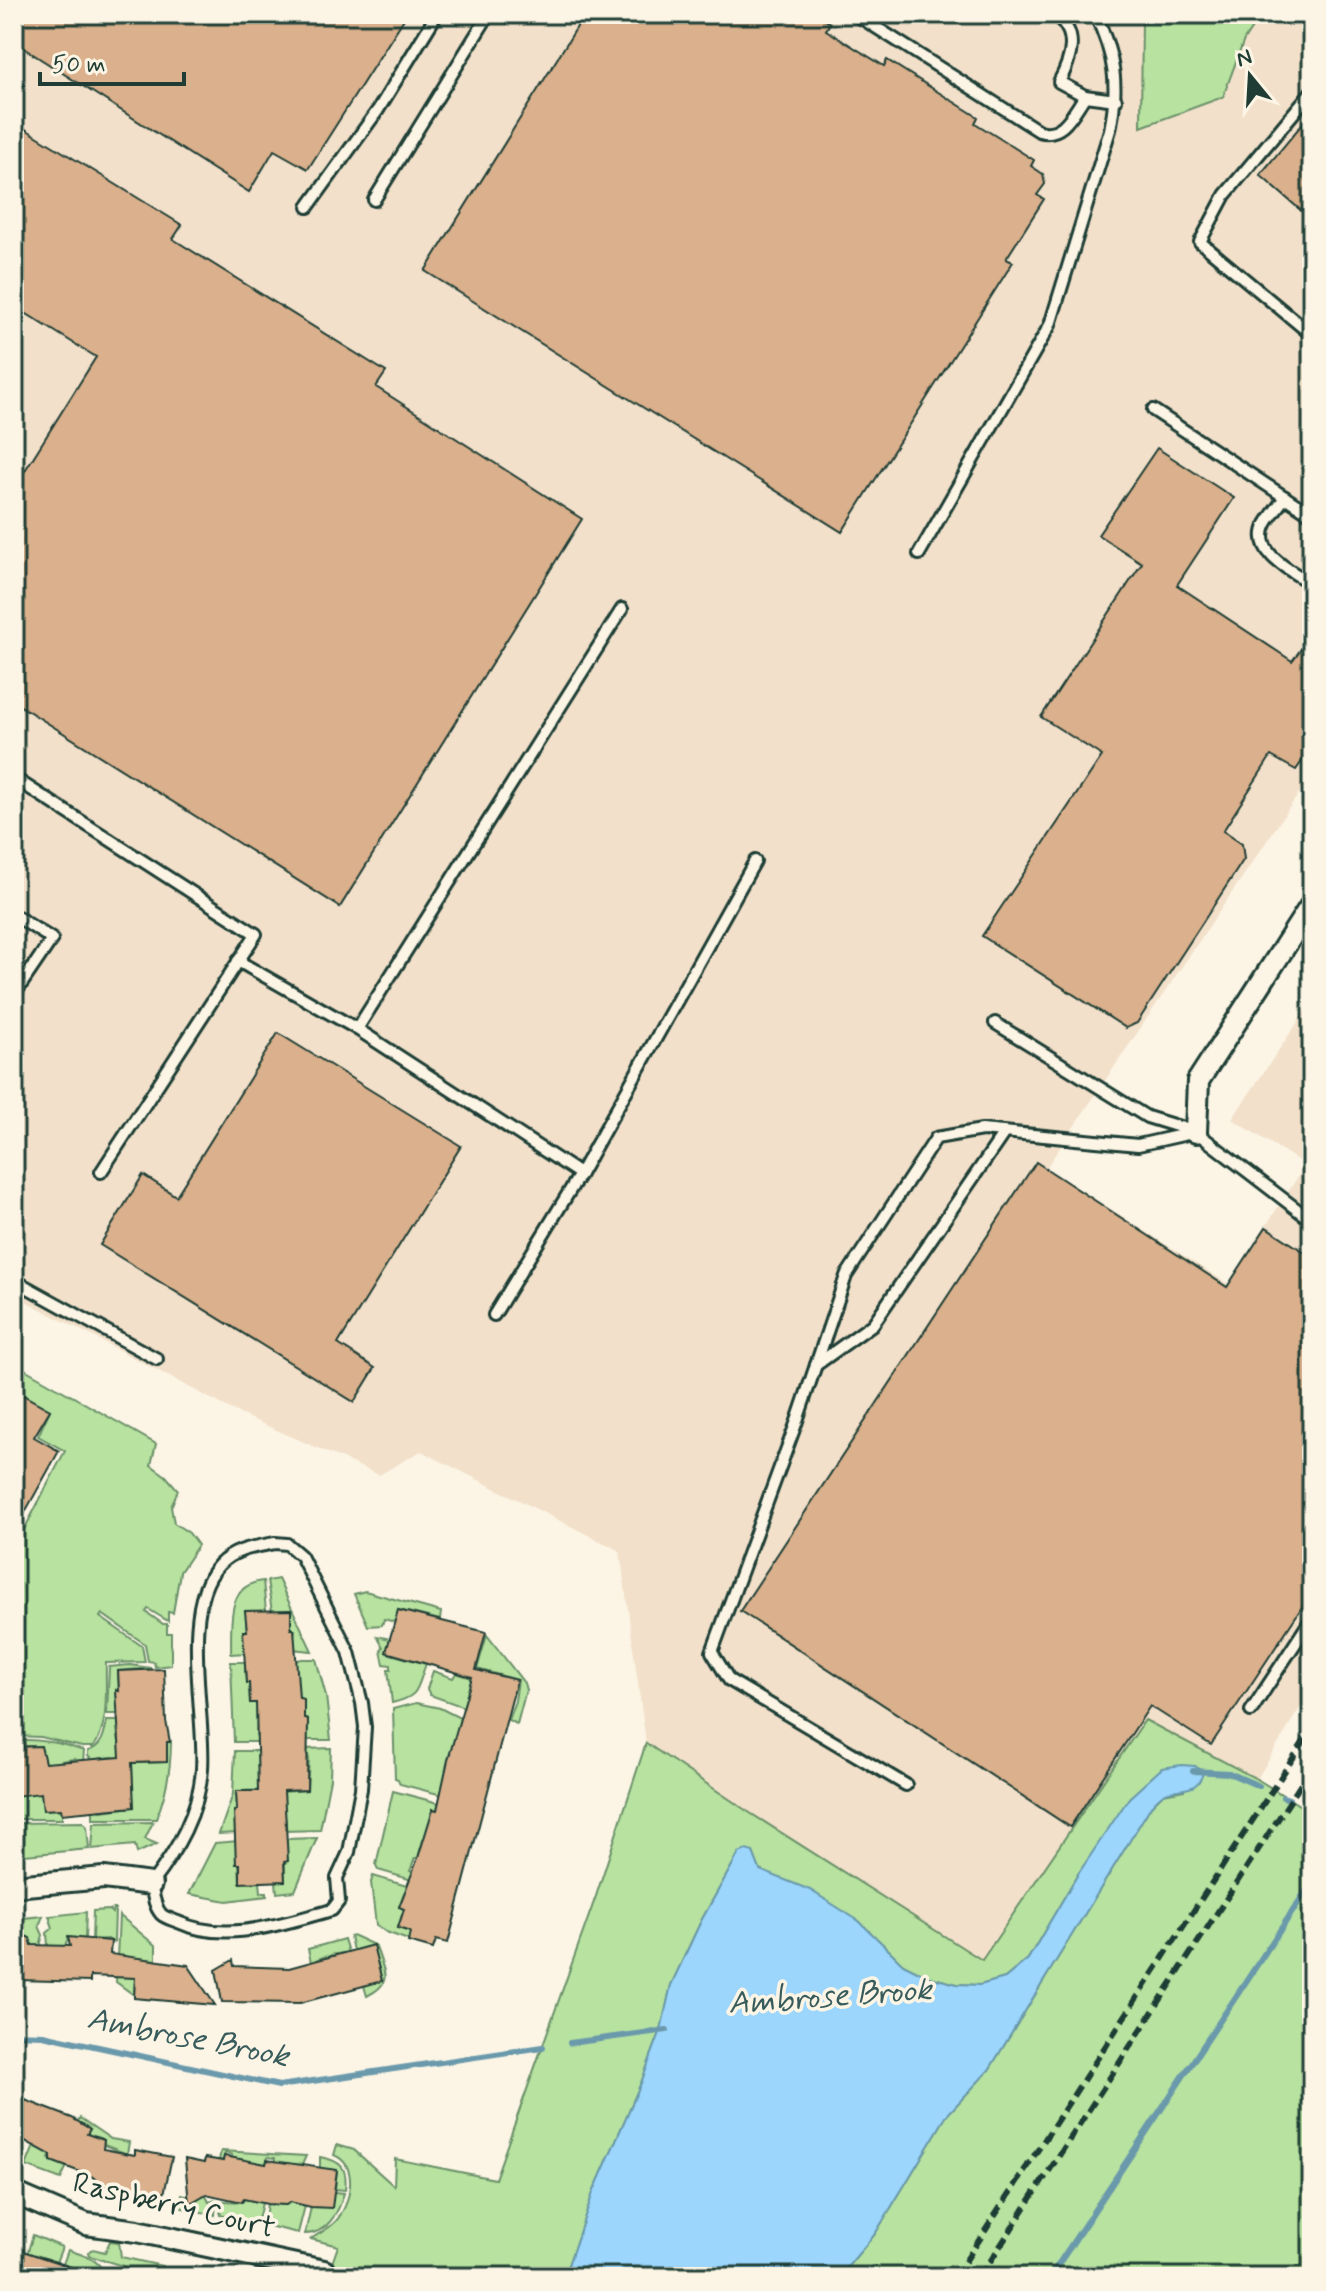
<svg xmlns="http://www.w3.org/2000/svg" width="1326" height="2291" font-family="Mynerve,sans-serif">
<rect width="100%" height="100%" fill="#fcf5e5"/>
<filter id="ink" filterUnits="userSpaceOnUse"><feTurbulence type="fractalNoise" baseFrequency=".0125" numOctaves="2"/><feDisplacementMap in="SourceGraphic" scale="16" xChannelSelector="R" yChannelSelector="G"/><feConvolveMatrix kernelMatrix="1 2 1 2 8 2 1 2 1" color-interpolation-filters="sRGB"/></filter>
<g filter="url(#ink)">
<g fill="#f2e0ca">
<polygon points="14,14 1312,14 1312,774 1046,1168 1228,1284 1301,1172 1312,1180 1312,1688 1257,1779 1145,1721 982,1961 747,1811 646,1743 620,1551 421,1451 379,1475 240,1414 14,1295"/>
<polygon points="1312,1001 1312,1169 1232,1119"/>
</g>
<g fill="#b7e29f" stroke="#6b906a" stroke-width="2">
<polygon points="1142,14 1261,14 1244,40 1223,97 1141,127"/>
<path d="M 14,1363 L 156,1444 L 151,1465 L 166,1476 L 178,1490 L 171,1507 L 174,1523 L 189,1533 L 198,1545 L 180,1572 L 173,1613 L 168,1612 L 168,1621 L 148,1609 L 146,1612 L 163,1624 L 167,1624 L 167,1633 L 171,1633 L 171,1665 L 155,1667 L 154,1662 L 148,1661 L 145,1644 L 102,1614 L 100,1617 L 142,1646 L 145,1662 L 106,1663 C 105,1688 110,1727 93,1747 L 82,1747 L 41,1737 L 14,1736 L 14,1549 L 65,1451 L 38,1436 L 50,1410 L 14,1390 Z"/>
<polygon points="278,1579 312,1651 292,1649 295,1630 291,1629 291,1611 272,1611 267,1581"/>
<path d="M 263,1581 L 266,1611 L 246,1612 L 247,1653 L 231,1654 C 232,1625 225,1585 263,1581 Z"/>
<polygon points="365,1591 441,1612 440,1620 399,1610 395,1622 384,1619 382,1625 368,1626 354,1594"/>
<polygon points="487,1635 524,1683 526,1690 517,1724 508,1720 515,1701 518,1680 477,1669"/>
<path d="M 377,1636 L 390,1639 L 387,1653 L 426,1664 C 416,1689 421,1696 392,1703 L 388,1669 L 391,1669 L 391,1665 L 384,1664 L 381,1651 L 383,1647 Z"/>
<polygon points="302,1659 316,1659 326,1696 331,1740 307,1740 308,1719 304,1718 304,1700 295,1696 293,1661"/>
<polygon points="231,1662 248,1662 248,1668 245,1669 246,1682 249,1683 250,1702 258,1703 256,1735 260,1736 261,1742 234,1742"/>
<polygon points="130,1665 151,1668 118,1671 119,1691 116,1691 119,1714 107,1714 109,1667"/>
<polygon points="433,1671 453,1678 456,1673 472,1678 464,1707 430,1695 427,1689"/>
<polygon points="416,1703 440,1708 460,1718 442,1795 400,1784 398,1779 395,1778 393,1709"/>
<path d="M 1145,1720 L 1257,1779 L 1312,1813 L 1312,2277 L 839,2277 L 875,2234 L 947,2115 L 989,2070 L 1151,1806 L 1163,1794 L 1184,1790 L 1195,1766 L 1162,1768 L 1078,1874 L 1028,1959 L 1005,1978 L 980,1985 L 957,1984 L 929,1977 L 903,1964 L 859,1921 L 760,1870 L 753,1852 L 739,1853 L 701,1921 L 671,1985 L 661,2030 L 641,2083 L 593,2193 L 564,2277 L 350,2277 L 345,2270 L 331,2266 L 338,2246 L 311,2239 C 319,2233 329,2229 336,2221 C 351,2204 359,2165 334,2155 L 337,2145 L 354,2150 L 394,2186 L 395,2159 L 495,2179 L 596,1896 L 646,1743 L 747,1811 L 982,1960 Z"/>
<path d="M 107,1721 L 119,1721 L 120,1728 L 117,1729 L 122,1761 L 112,1757 L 98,1759 L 95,1763 L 88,1756 L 88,1751 C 102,1747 104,1735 107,1721 Z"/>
<path d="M 14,1740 C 37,1739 62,1743 84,1751 L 83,1762 L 75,1763 L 74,1759 L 61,1761 L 61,1764 L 42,1765 L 41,1747 L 14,1745 Z"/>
<path d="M 171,1741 C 171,1769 167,1793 156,1819 L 93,1819 L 93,1808 L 101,1811 L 133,1807 L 132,1763 L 167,1762 L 167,1742 Z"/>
<polygon points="331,1748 330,1779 320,1830 283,1831 283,1825 286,1823 281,1792 307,1790 309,1759 306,1749"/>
<polygon points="235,1751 261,1751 271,1790 236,1791 237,1810 234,1812 238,1833 219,1834 233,1794"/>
<polygon points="393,1791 439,1803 437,1810 433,1809 428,1840 423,1840 418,1858 415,1858 410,1871 414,1872 412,1880 378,1870 376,1865"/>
<polygon points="25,1793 42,1793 43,1810 62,1809 62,1819 14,1819 14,1796"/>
<polygon points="83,1822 87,1827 89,1849 14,1856 14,1823"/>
<polygon points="153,1822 145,1839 157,1844 137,1853 135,1845 92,1849 94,1823"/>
<polygon points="317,1838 295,1891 277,1893 276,1881 285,1880 285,1839"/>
<polygon points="238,1841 236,1864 239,1864 240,1882 260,1882 261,1892 267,1892 267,1896 227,1901 189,1894 215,1843"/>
<polygon points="373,1876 410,1887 408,1894 404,1893 399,1906 404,1909 398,1927 411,1932 408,1940 386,1932 376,1925 371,1882"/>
<polygon points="113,1909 115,1909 114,1943 108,1939 92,1940 93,1911 109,1910 112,1913"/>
<polygon points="86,1912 85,1939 69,1937 65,1946 48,1946 47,1933 53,1928 49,1916"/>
<polygon points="119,1915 156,1946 156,1960 139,1958 136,1960 134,1995 116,1982"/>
<polygon points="43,1916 39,1926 43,1935 40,1946 32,1945 14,1933 14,1919"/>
<path d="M 352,1935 L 376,1946 C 383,1972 395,1982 367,1996 L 364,1986 L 382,1980 L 373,1946 L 353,1951 L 350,1936 Z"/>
<polygon points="344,1939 348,1952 331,1955 328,1958 326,1956 311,1962 308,1949"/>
<polygon points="80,2118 111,2139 129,2142 127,2154 104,2145 104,2140 87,2134 90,2129 83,2124 73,2128"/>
<polygon points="34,2146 51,2151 49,2159 65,2165 66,2168 61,2179 26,2166"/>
<polygon points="221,2151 306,2156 302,2165 293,2164 291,2168 274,2165 275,2158 268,2157 266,2164 231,2163 232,2155 225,2153 223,2161 219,2160"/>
<path d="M 320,2157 C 342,2161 348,2168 345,2190 L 335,2189 L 337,2170 L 320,2169 Z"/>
<path d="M 334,2192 L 344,2193 C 339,2212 327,2234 305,2234 L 311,2207 Z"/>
<polygon points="182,2195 196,2199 200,2196 206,2196 209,2202 216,2200 215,2215 178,2207"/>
<polygon points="244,2199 262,2203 257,2224 220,2215 223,2201 242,2202"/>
<polygon points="289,2201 305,2206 298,2233 264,2225 267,2204 286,2205"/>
<polygon points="33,2235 62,2247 55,2265 49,2262 49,2259 27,2254"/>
<polygon points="110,2241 119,2242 121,2257 162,2266 159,2277 90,2256 89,2252 93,2249 105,2252"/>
<path d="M 68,2250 C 82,2255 103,2259 104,2277 L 84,2275 L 84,2271 L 62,2267 Z"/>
</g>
<path fill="#9cd6fc" stroke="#6a99ac" stroke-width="2" d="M 1181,1765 L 1195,1766 L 1203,1773 C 1197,1793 1182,1787 1166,1793 C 1160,1795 1155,1802 1151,1806 L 989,2070 L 947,2115 L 875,2234 L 839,2277 L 564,2277 L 593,2193 L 641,2083 L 661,2030 L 671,1985 L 701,1921 L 739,1853 L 746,1850 L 753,1852 L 760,1870 L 810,1890 L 859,1921 L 903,1964 L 929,1977 L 957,1984 L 980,1985 L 1005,1978 L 1028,1959 L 1078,1874 L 1129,1798 L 1162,1768 Z"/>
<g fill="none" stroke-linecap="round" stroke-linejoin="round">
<g stroke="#6a99ac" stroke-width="6">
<polyline points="1193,1771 1229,1773 1259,1786"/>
<polyline points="1283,1797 1289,1799"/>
<polyline points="14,2034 43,2035 279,2086 543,2047"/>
<polyline points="570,2043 667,2030"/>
<polyline points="1050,2277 1312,1882"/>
</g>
</g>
<g fill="#dbb08c" stroke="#1f3d34" stroke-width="2">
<polygon points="14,14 407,14 308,169 274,150 249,192 14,42"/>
<polygon points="585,14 815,14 830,23 826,30 884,66 887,60 978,117 975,123 1034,160 1031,166 1043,174 1045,184 1037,195 1044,199 1006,259 1013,262 842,532 425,271"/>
<polygon points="1312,112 1312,220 1260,175"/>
<polygon points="14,122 182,225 173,239 386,372 376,387 582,519 340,907 14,702 14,488 96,357 14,306"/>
<polygon points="1157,448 1234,498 1177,585 1292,661 1312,634 1312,747 1296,770 1271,756 1223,831 1242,844 1244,859 1137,1023 1126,1028 982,936 1102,756 1041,717 1142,563 1098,535"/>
<polygon points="278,1033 461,1146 338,1344 375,1368 354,1402 100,1245 143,1175 176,1196"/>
<polygon points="1036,1162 1227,1287 1266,1227 1312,1257 1312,1592 1211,1745 1150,1706 1070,1827 740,1611"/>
<polygon points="14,1390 50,1410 34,1437 59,1451 14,1532 14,1452 21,1440 14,1436"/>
<polygon points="291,1610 291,1629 294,1629 299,1698 304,1699 304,1718 308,1719 307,1790 284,1791 288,1861 284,1862 285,1881 240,1883 240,1864 236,1864 234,1811 237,1810 236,1791 258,1791 256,1703 250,1703 249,1683 246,1683 243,1631 247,1631 245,1611"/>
<polygon points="398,1610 486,1632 476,1670 517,1680 448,1943 436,1940 433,1949 408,1942 410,1932 398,1928 404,1909 399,1907 418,1858 433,1809 437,1810 448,1760 472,1677 386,1652"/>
<polygon points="164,1669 166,1721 170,1742 167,1742 167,1762 132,1763 134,1807 62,1814 61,1809 43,1810 41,1793 14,1796 14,1747 41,1746 45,1763 120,1757 116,1690 119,1691 118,1671"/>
<polygon points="14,1931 30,1938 32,1945 70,1946 68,1937 111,1941 110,1954 188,1965 215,2005 134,1998 135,1978 90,1976 90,1982 19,1980 20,1971 14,1971"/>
<polygon points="373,1945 382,1981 300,2003 222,2002 216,1970 233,1960 234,1966 289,1968"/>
<polygon points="25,2100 72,2118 90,2129 87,2134 104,2140 103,2149 135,2155 135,2150 172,2157 164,2194 156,2192 155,2197 112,2190 91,2176 51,2161 51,2155 14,2135 14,2105 21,2108"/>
<polygon points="224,2156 266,2164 267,2160 337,2170 332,2208 311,2207 290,2202 286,2205 267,2204 244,2199 242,2202 206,2194 189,2204 185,2159 204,2163 205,2158 223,2161"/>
<polygon points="14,2248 92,2274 91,2277 14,2277"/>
</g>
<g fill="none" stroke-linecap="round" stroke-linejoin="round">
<g stroke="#1f3d34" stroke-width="16">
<g id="lane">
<path d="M 855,14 L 1039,131 C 1063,138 1073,113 1085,96"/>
<path d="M 1053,14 C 1080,31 1072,58 1059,82 L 1085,96 L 1116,100"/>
<polyline points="1312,91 1225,195 1200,242 1312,335"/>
<polyline points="374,200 489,14"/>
<polyline points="308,207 378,110 437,14"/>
<polyline points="1153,410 1312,515"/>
<path d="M 1285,497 C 1279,506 1271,515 1266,524 C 1251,553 1293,572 1312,584"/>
<path d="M 919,554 L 1050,325 L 1110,130 C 1119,86 1115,55 1095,14"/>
<polyline points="14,778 256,934 101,1172"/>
<polyline points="14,915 52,939 14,995"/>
<polyline points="238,961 357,1029 622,609"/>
<polyline points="995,1023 1147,1117 1196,1132 1312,1221"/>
<polyline points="357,1029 580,1174 494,1315"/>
<polyline points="580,1174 755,861"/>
<polyline points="14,1280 157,1359"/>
<polyline points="816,1365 873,1324 1004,1133"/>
<path d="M 275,1543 L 287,1544 L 301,1556 L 349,1652 L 362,1703 L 365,1727 L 361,1789 L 349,1852 L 337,1878 L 339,1901 L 332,1910 C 284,1923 226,1944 178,1922 C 173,1920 165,1918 161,1914 C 154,1906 153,1894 151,1884 C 177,1850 199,1813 202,1769 C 206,1714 179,1607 219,1565 C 234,1549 254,1547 275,1543 Z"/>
<polyline points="1251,1711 1312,1618"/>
<polyline points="906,1785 729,1680 712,1652 797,1421 846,1276 936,1138 982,1130 1138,1145 1196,1132"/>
</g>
</g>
<g stroke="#1f3d34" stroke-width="26">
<g id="street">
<polyline points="1196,1132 1198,1081 1312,904"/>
<polyline points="14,1886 104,1878 151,1884"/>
<polyline points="14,2193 86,2224 137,2231 324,2271"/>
</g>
</g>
<use href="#lane" stroke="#fcf5e5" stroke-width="10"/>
<use href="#street" stroke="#fcf5e5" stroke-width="20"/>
<g stroke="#1f3d34" stroke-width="6" stroke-dasharray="12 6" stroke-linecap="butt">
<polyline points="955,2277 1312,1729"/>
<polyline points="980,2277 1312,1767"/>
</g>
</g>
</g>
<g text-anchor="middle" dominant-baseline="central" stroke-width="7" stroke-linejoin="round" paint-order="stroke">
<g font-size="30" fill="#1f3d34" stroke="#fcf5e5">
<text transform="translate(174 2206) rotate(13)">Raspberry Court</text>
</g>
<g font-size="32" font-style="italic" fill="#385c5c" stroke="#fcf5e5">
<text transform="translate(830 1997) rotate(-4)">Ambrose Brook</text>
<text transform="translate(188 2038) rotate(11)">Ambrose Brook</text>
</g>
</g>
<rect width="1326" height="2291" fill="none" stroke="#fcf5e5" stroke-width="48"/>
<rect x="24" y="24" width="1278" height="2243" fill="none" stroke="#1f3d34" stroke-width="3" filter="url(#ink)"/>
<g transform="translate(1250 76) rotate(342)" stroke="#fcf5e5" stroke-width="6" paint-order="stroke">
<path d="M0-6L14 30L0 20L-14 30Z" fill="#1f3d34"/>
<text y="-12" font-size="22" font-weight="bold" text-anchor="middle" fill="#1f3d34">N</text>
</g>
<path d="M40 72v12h144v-12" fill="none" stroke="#1f3d34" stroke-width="4"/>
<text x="52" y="72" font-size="24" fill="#1f3d34" stroke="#fcf5e5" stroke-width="6" paint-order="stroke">50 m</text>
</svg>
